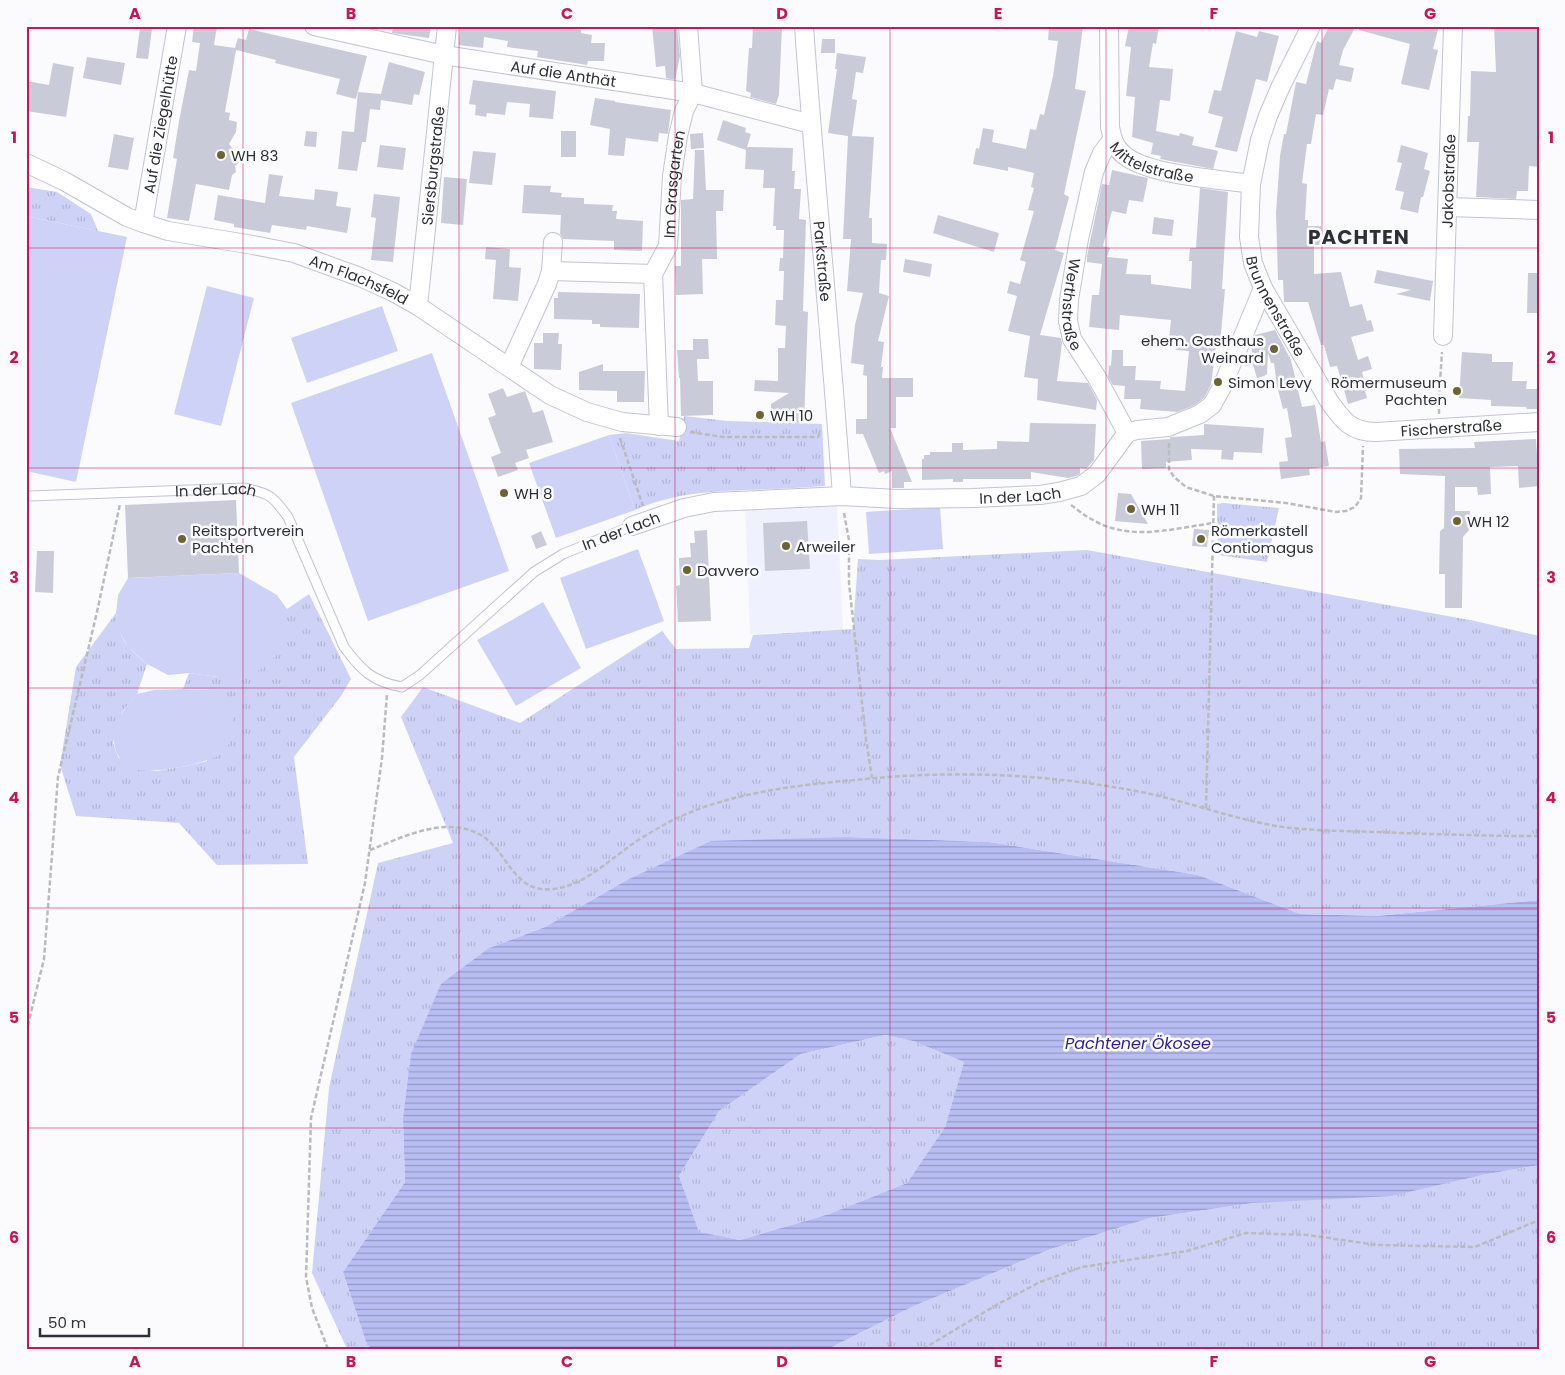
<svg xmlns="http://www.w3.org/2000/svg" width="1565" height="1375" font-family="Poppins,sans-serif">
<defs>
<pattern id="grass-tufts" width="24" height="20" patternUnits="userSpaceOnUse" patternTransform="scale(1.25)"><rect width="24" height="20" fill="#ced2f7"/><path d="M3 7l-1-3M5 7V3M7 7l1-3M15 17l-1-3M17 17v-4M19 17l1-3" fill="none" stroke="#b1b5d4"/></pattern>
<pattern id="water-rules" width="6" height="5" patternUnits="userSpaceOnUse" patternTransform="scale(1.25)"><rect width="6" height="5" fill="#b8bdf3"/><path d="M0 2.5h6" fill="none" stroke="#969ac6"/></pattern>
</defs>
<rect width="100%" height="100%" fill="#fbfbfe"/>
<polygon fill="#f0f1fe" points="837,506 843,630 750,634 745,510"/>
<g fill="url(#grass-tufts)">
<polygon points="26,187 57,192 91,214 98,231 26,216"/>
<path d="M 684,416 L 728,421 L 822,424 L 825,486 C 798,488 771,489 744,490 C 706,492 670,494 635,510 L 609,435 L 626,433 L 679,441 Z"/>
<polygon points="1223,503 1279,508 1267,562 1218,555 1217,504"/>
<polygon points="1087,550 1475,621 1539,636 1539,900 1377,916 1300,914 1198,875 989,842 849,837 627,880 545,927 489,948 403,1119 405,1182 343,1272 367,1345 373,1349 347,1349 312,1273 329,1088 378,863 453,843 401,717 423,687 520,723 662,631 676,649 749,648 753,635 853,629 858,559 879,560"/>
<path d="M 309,594 L 351,679 L 341,696 L 294,757 L 308,864 L 217,865 L 179,823 L 76,816 L 60,765 L 76,667 L 116,613 C 119,640 127,647 147,664 L 137,694 L 122,712 L 113,743 L 118,757 L 130,768 L 157,771 L 186,766 L 207,761 L 213,690 L 183,689 L 189,673 L 218,677 L 287,626 L 287,609 Z"/>
<polygon points="885,1035 913,1041 964,1062 945,1127 907,1183 829,1214 740,1240 699,1233 679,1176 719,1111 801,1054"/>
<polygon points="1539,1165 1539,1349 828,1349 914,1306 1051,1249 1150,1218 1253,1203 1482,1175"/>
</g>
<g fill="#ced2f7">
<polygon points="26,216 127,237 76,482 26,471"/>
<polygon points="207,286 254,298 221,426 174,414"/>
<polygon points="382,306 398,351 307,383 291,338"/>
<polygon points="432,353 509,571 368,621 291,403"/>
<polygon points="609,435 635,510 556,538 529,463"/>
<polygon points="940,507 943,549 869,554 866,512"/>
<polygon points="638,549 664,621 586,649 560,578"/>
<polygon points="239,573 277,595 287,609 287,626 284,646 275,657 260,670 218,677 189,673 168,675 147,664 128,647 118,629 116,613 118,595 128,578"/>
<polygon points="543,602 581,668 516,706 477,640"/>
<path d="M 183,689 L 213,690 L 230,699 C 234,718 237,733 225,750 C 219,758 204,761 194,764 C 179,768 145,774 130,768 C 124,765 118,757 116,751 C 108,728 123,710 137,694 L 154,690 Z"/>
</g>
<path fill="url(#water-rules)" fill-rule="evenodd" d="M 849,837 L 989,842 L 1198,875 L 1300,914 L 1377,916 L 1539,900 L 1539,1165 L 1482,1175 L 1391,1196 L 1253,1203 L 1150,1218 L 1051,1249 L 914,1306 L 828,1349 L 373,1349 L 367,1345 L 343,1272 L 405,1182 L 403,1119 L 411,1054 L 441,984 L 489,948 L 545,927 L 627,880 L 711,841 ZM 885,1035 L 913,1041 L 964,1062 L 945,1127 L 907,1183 L 829,1214 L 740,1240 L 699,1232 L 679,1176 L 719,1111 L 801,1054 Z"/>
<g fill="#c9cbd9">
<polygon points="194,26 217,26 214,45 235,48 238,38 246,40 249,29 367,56 356,99 336,94 340,79 275,63 276,60 236,50 225,112 230,113 229,120 237,122 236,132 229,144 242,160 235,166 236,172 232,175 229,190 196,184 189,221 167,218 177,159 173,158 179,121 189,70 196,71 200,43 192,42"/>
<polygon points="393,26 431,26 429,38 392,33"/>
<polygon points="460,26 567,26 567,28 581,30 581,33 592,35 591,43 605,43 604,61 588,61 587,65 537,57 538,51 507,47 508,41 484,37 483,48 459,45"/>
<polygon points="652,26 677,26 680,56 675,80 666,78 665,66 656,67"/>
<polygon points="753,26 782,26 779,95 776,104 750,97 751,93 746,91 749,48 752,48"/>
<polygon points="1049,26 1083,26 1075,89 1086,91 1064,194 1069,197 1055,250 1064,253 1040,335 1061,338 1062,343 1057,381 1088,383 1097,400 1096,410 1037,400 1038,379 1024,377 1030,336 1008,331 1017,296 1007,293 1010,281 1020,284 1026,262 1020,260 1034,211 1028,210 1034,188 1031,187 1034,173 1008,167 1008,171 973,164 976,148 979,149 983,128 994,130 992,142 1026,149 1030,129 1036,130 1040,114 1044,115 1053,76 1058,41 1048,40"/>
<polygon points="1129,26 1159,26 1156,44 1153,43 1149,67 1173,69 1170,101 1160,100 1156,131 1179,136 1180,133 1194,137 1192,145 1218,151 1213,169 1160,159 1161,156 1151,154 1153,143 1132,137 1135,97 1126,96 1131,47 1125,46"/>
<polygon points="1329,26 1356,26 1343,50 1339,65 1354,68 1351,82 1336,79 1333,90 1329,89 1323,115 1316,114 1311,144 1307,144 1302,183 1307,184 1305,220 1308,220 1308,226 1321,226 1322,245 1314,245 1314,274 1341,272 1350,307 1362,304 1367,321 1371,320 1374,331 1351,337 1358,360 1368,356 1372,369 1362,372 1367,390 1365,391 1367,398 1348,404 1337,366 1330,367 1324,345 1321,345 1308,302 1284,302 1283,280 1278,280 1276,213 1280,156 1284,134 1286,134 1296,82 1306,84 1317,41 1321,43"/>
<polygon points="1360,26 1439,26 1433,49 1438,50 1429,90 1401,84 1410,44 1359,30"/>
<polygon points="1494,26 1539,26 1539,167 1529,166 1528,191 1517,191 1516,199 1476,197 1479,142 1467,142 1468,116 1470,116 1471,71 1496,72"/>
<polygon points="140,28 152,29 148,59 136,58"/>
<polygon points="1236,31 1257,37 1259,31 1279,36 1267,82 1256,79 1237,152 1215,147 1223,117 1208,113 1214,90 1221,91"/>
<polygon points="822,39 835,39 835,53 821,53"/>
<polygon points="837,53 866,57 863,73 856,72 852,99 857,100 852,136 874,137 869,218 872,218 872,243 887,244 886,260 881,260 879,293 889,296 878,341 884,342 881,367 883,367 882,378 913,378 913,397 896,397 896,428 890,428 912,482 904,482 904,488 892,488 892,471 885,474 884,471 879,473 863,434 856,434 856,419 867,419 867,376 863,375 864,365 851,363 855,325 863,293 847,291 851,239 843,239 848,136 828,133 837,69 835,69"/>
<polygon points="87,57 125,63 121,85 83,78"/>
<polygon points="389,62 425,72 419,95 414,94 412,105 381,100 380,110 370,109 366,142 362,142 357,171 338,169 342,131 354,132 358,92 381,94"/>
<polygon points="53,63 74,67 66,117 26,111 26,81 49,85"/>
<polygon points="473,80 556,91 553,119 529,117 530,104 507,102 505,115 487,113 486,117 475,115 476,105 469,104"/>
<polygon points="595,98 615,101 615,102 671,110 668,134 659,133 658,142 626,138 624,156 608,155 610,129 590,125"/>
<polygon points="723,120 746,128 745,132 751,134 747,147 793,148 792,171 795,171 794,189 801,189 799,219 806,220 803,311 808,312 804,423 771,422 771,404 789,393 754,391 755,380 778,381 778,348 785,348 786,326 775,325 776,300 783,300 784,271 779,271 780,258 783,258 784,230 776,230 776,226 773,226 775,188 763,188 764,170 745,169 746,150 717,140"/>
<polygon points="306,131 317,132 316,147 304,146"/>
<rect x="561" y="131" width="15" height="26"/>
<polygon points="703,133 704,148 691,149 690,134"/>
<polygon points="114,134 134,138 128,170 108,167"/>
<polygon points="380,145 406,148 403,170 377,167"/>
<polygon points="1401,145 1428,153 1424,169 1430,171 1423,197 1421,197 1418,213 1400,209 1404,192 1395,190 1402,163 1397,162"/>
<polygon points="695,150 704,150 706,190 724,190 723,211 716,211 717,259 702,259 703,294 676,295 675,266 681,266 681,200 693,199"/>
<polygon points="473,151 496,153 492,185 469,183"/>
<polygon points="1112,170 1148,178 1143,202 1129,200 1126,214 1112,211 1103,246 1110,248 1107,257 1128,259 1126,274 1151,275 1151,284 1191,289 1192,261 1189,261 1190,248 1196,248 1200,188 1228,192 1222,289 1225,289 1220,345 1216,345 1211,385 1204,398 1195,405 1177,412 1140,409 1141,399 1124,399 1125,386 1113,385 1108,377 1109,365 1111,366 1112,350 1123,350 1123,366 1136,366 1135,380 1161,381 1160,389 1185,391 1189,351 1176,350 1177,340 1169,340 1171,320 1120,315 1119,330 1089,327 1092,295 1099,295 1102,264 1087,262 1087,256 1102,184 1109,185"/>
<polygon points="269,174 283,176 279,196 314,200 315,189 338,192 336,206 351,208 347,233 307,226 306,230 272,225 270,233 234,227 234,224 214,220 218,195 265,203"/>
<polygon points="444,177 467,179 463,225 441,223"/>
<polygon points="524,185 551,186 550,192 562,193 561,197 584,198 584,204 613,205 612,211 617,211 616,219 643,221 642,251 614,250 614,241 563,239 560,234 561,215 522,213"/>
<polygon points="374,194 400,197 393,262 371,260 376,218 371,217"/>
<polygon points="938,215 999,233 994,252 933,233"/>
<polygon points="1154,217 1174,220 1172,236 1152,234"/>
<polygon points="486,247 510,249 509,267 521,268 518,301 493,299 496,260 485,259"/>
<polygon points="905,259 932,264 930,277 903,272"/>
<polygon points="1377,270 1433,281 1430,301 1396,294 1411,290 1374,283"/>
<polygon points="1528,273 1539,273 1539,313 1527,313"/>
<polygon points="558,292 640,294 639,328 600,327 600,324 592,324 592,320 554,319 554,298 558,298"/>
<polygon points="1275,330 1291,360 1302,407 1315,405 1321,442 1325,441 1329,466 1309,469 1310,475 1281,479 1279,462 1288,461 1285,438 1292,437 1287,408 1283,409 1277,386 1274,363 1271,363 1268,353 1267,374 1264,376 1257,378 1253,365 1245,366 1247,354 1252,353 1251,344 1255,335"/>
<polygon points="543,333 559,333 558,344 562,344 561,370 534,369 534,343 543,343"/>
<polygon points="693,339 708,339 709,359 697,359 698,381 713,381 713,415 681,416 680,378 679,378 677,350 693,350"/>
<polygon points="1462,352 1492,354 1492,362 1513,362 1512,381 1527,381 1526,389 1539,389 1539,409 1527,409 1526,407 1491,406 1491,400 1459,398"/>
<polygon points="603,364 603,371 645,371 644,402 617,402 617,391 579,390 579,372"/>
<polygon points="503,388 507,397 525,391 533,413 543,410 553,442 526,450 529,458 515,463 518,470 498,477 491,457 501,453 488,418 496,415 488,394"/>
<polygon points="1030,423 1096,424 1094,460 1086,469 1080,468 1080,474 1076,476 1068,478 1031,472 1031,479 963,479 963,482 953,482 953,479 922,480 922,459 924,459 924,455 930,455 930,452 952,452 952,443 963,443 963,450 997,449 997,441 1029,442"/>
<polygon points="1204,424 1264,428 1262,453 1234,452 1233,460 1221,459 1222,450 1191,449 1192,460 1166,462 1166,468 1142,469 1141,441 1170,439 1170,437 1172,437 1204,435"/>
<polygon points="1536,439 1539,486 1519,488 1518,466 1490,467 1491,494 1478,495 1477,487 1455,487 1455,511 1470,511 1469,530 1463,537 1462,608 1445,608 1445,574 1439,574 1440,531 1444,528 1445,476 1400,474 1399,449 1475,448 1474,442"/>
<polygon points="1118,493 1131,494 1148,524 1115,521"/>
<polygon points="236,500 239,573 128,578 125,505"/>
<polygon points="807,521 810,569 765,571 763,523"/>
<polygon points="1194,529 1209,530 1207,547 1192,546"/>
<polygon points="707,530 711,621 678,622 676,586 680,585 679,558 691,557 690,543 695,543 694,531"/>
<polygon points="541,531 547,545 536,549 531,536"/>
<polygon points="37,551 54,551 53,593 35,592"/>
</g>
<g fill="none" stroke-linecap="round" stroke-linejoin="round">
<g stroke="#c2c4d1" stroke-width="11">
<g id="service">
<path id="s1" d="M 30,496 L 244,488 C 269,493 273,496 288,517 L 344,647 C 361,670 373,682 402,687 L 420,675 L 534,572 L 563,554 L 632,526"/>
</g>
</g>
<g stroke="#c2c4d1" stroke-width="20">
<g id="minor">
<path id="s2" d="M 314,26 L 444,55 L 693,93 L 811,124"/>
<path id="s3" d="M 804,26 C 815,183 831,339 842,496"/>
<path id="s4" d="M 1109,26 L 1110,127 C 1112,137 1114,147 1123,154 C 1145,175 1219,179 1251,184"/>
<path id="s5" d="M 1311,26 L 1280,88 L 1268,116 L 1260,140 L 1251,184 L 1249,237 L 1253,263 L 1263,288 L 1329,401 C 1343,421 1351,432 1376,432 L 1539,422"/>
<path id="s6" d="M 1112,140 L 1102,153 L 1094,172 L 1079,239 L 1069,300 L 1068,321 L 1072,339 L 1096,376 L 1127,433"/>
<path id="s7" d="M 26,163 L 64,181 L 127,217 L 143,223 L 168,231 L 253,245 L 294,253 L 360,277 L 393,292 L 418,306 L 550,395 L 587,412 L 622,422 L 677,427"/>
<polyline points="1448,207 1539,210"/>
<path id="s8" d="M 143,223 L 177,26"/>
<polyline points="551,271 653,274"/>
<path id="s9" d="M 418,306 L 447,26"/>
<path id="s10" d="M 1443,336 L 1453,26"/>
<polyline points="509,367 547,284 551,271 553,242"/>
<path id="s11" d="M 659,426 L 653,274 L 668,246 L 672,176 L 678,136 L 684,111 L 693,93 L 688,26"/>
<path id="s12" d="M 632,526 L 684,508 L 714,502 L 842,496 L 897,499 L 973,498 L 1040,495 L 1059,492 L 1081,486 L 1097,474 L 1127,433 L 1137,430 L 1168,427 L 1200,414 L 1212,405 L 1222,387 L 1263,288"/>
</g>
</g>
<g stroke="#babbbe" stroke-width="2.5" stroke-dasharray="5 2.5" stroke-linecap="butt">
<polyline points="1439,414 1439,397 1442,352"/>
<polyline points="690,432 723,437 818,437 821,431"/>
<polyline points="620,438 643,506"/>
<polyline points="1169,443 1169,469 1174,477 1186,487 1214,496 1286,503 1336,512 1346,511 1355,507 1361,498 1363,446"/>
<path d="M 1071,505 C 1078,510 1085,516 1093,520 C 1131,542 1174,528 1214,523"/>
<polyline points="844,513 849,540 849,583 866,739 872,778"/>
<polyline points="1206,808 1214,496"/>
<path d="M 370,850 C 403,837 444,816 479,834 C 508,849 512,894 553,889 C 583,886 607,862 631,845 C 642,837 655,830 667,823 C 726,792 800,785 865,779 C 959,770 1049,774 1141,792 C 1186,801 1230,818 1276,826 C 1310,831 1344,831 1378,832 C 1422,834 1466,835 1510,836 L 1539,836"/>
<polyline points="26,1033 44,959 58,777 97,612 120,504"/>
<polyline points="328,1349 312,1308 306,1277 311,1118 365,883 382,758 387,694"/>
<polyline points="923,1349 998,1304 1040,1282 1082,1267 1187,1251 1246,1233 1308,1235 1377,1245 1475,1247 1539,1220"/>
</g>
<use href="#service" stroke="#fff" stroke-width="9"/>
<use href="#minor" stroke="#fff" stroke-width="18"/>
</g>
<path fill="none" stroke="#c2185b" stroke-width="1" stroke-opacity="0.55" d="M 243,26 L 243,1349M 459,26 L 459,1349M 675,26 L 675,1349M 890,26 L 890,1349M 1106,26 L 1106,1349M 1322,26 L 1322,1349M 26,248 L 1539,248M 26,468 L 1539,468M 26,688 L 1539,688M 26,908 L 1539,908M 26,1128 L 1539,1128"/>
<g fill="#6d6531" stroke="#fbfbfe" stroke-width="2">
<circle cx="221" cy="155" r="5"/>
<circle cx="1274" cy="349" r="5"/>
<circle cx="1218" cy="382" r="5"/>
<circle cx="1457" cy="391" r="5"/>
<circle cx="760" cy="415" r="5"/>
<circle cx="504" cy="493" r="5"/>
<circle cx="1131" cy="509" r="5"/>
<circle cx="1457" cy="521" r="5"/>
<circle cx="182" cy="539" r="5"/>
<circle cx="1201" cy="539" r="5"/>
<circle cx="786" cy="546" r="5"/>
<circle cx="687" cy="570" r="5"/>
</g>
<g text-anchor="middle" dominant-baseline="central" stroke-width="5" stroke-linejoin="round" paint-order="stroke">
<g font-size="15" fill="#2f3035" stroke="#fbfbfe">
<text stroke="none"><textPath href="#s2" startOffset="254">Auf die Anthät</textPath></text>
<text stroke="none"><textPath href="#s8" startOffset="100">Auf die Ziegelhütte</textPath></text>
<text stroke="none"><textPath href="#s4" startOffset="162">Mittelstraße</textPath></text>
<text stroke="none"><textPath href="#s9" startOffset="141">Siersburgstraße</textPath></text>
<text stroke="none"><textPath href="#s10" startOffset="155">Jakobstraße</textPath></text>
<text stroke="none"><textPath href="#s11" startOffset="246">Im Grasgarten</textPath></text>
<text stroke="none"><textPath href="#s3" startOffset="236">Parkstraße</textPath></text>
<text stroke="none"><textPath href="#s7" startOffset="356">Am Flachsfeld</textPath></text>
<text stroke="none"><textPath href="#s6" startOffset="172">Werthstraße</textPath></text>
<text stroke="none"><textPath href="#s5" startOffset="298">Brunnenstraße</textPath></text>
<text stroke="none"><textPath href="#s5" startOffset="542">Fischerstraße</textPath></text>
<text stroke="none"><textPath href="#s1" startOffset="186">In der Lach</textPath></text>
<text stroke="none"><textPath href="#s12" startOffset="392">In der Lach</textPath></text>
<text transform="translate(621 531) rotate(-21)">In der Lach</text>
</g>
<g font-size="15" fill="#2f3035" stroke="#fbfbfe" text-anchor="start">
<text x="231" y="155">WH 83</text>
<text x="1264" y="340" text-anchor="end">ehem. Gasthaus<tspan x="1264" dy="17">Weinard</tspan></text>
<text x="1228" y="382">Simon Levy</text>
<text x="1447" y="382" text-anchor="end">Römermuseum<tspan x="1447" dy="17">Pachten</tspan></text>
<text x="770" y="415">WH 10</text>
<text x="514" y="493">WH 8</text>
<text x="1141" y="509">WH 11</text>
<text x="1467" y="521">WH 12</text>
<text x="192" y="530">Reitsportverein<tspan x="192" dy="17">Pachten</tspan></text>
<text x="1211" y="530">Römerkastell<tspan x="1211" dy="17">Contiomagus</tspan></text>
<text x="796" y="546">Arweiler</text>
<text x="697" y="570">Davvero</text>
</g>
<g font-size="16" font-style="italic" fill="#312388" stroke="#fbfbfe">
<text x="1138" y="1043">Pachtener Ökosee</text>
</g>
<g font-size="20" font-weight="bold" letter-spacing="1" fill="#2f3035" stroke="#fbfbfe">
<text x="1359" y="237">PACHTEN</text>
</g>
</g>
<rect width="1565" height="1375" fill="none" stroke="#fbfbfe" stroke-width="55"/>
<path d="M40 1328v8h109v-8" fill="none" stroke="#2f3035" stroke-width="2.5"/>
<text x="48" y="1328" font-size="15" fill="#2f3035" stroke="#fbfbfe" stroke-width="4" paint-order="stroke">50 m</text>
<rect x="28" y="28" width="1510" height="1320" fill="none" stroke="#c2185b" stroke-width="2"/>
<g font-size="16" text-anchor="middle" font-weight="bold" fill="#c2185b">
<text x="135" y="19">A</text>
<text x="351" y="19">B</text>
<text x="567" y="19">C</text>
<text x="782" y="19">D</text>
<text x="998" y="19">E</text>
<text x="1214" y="19">F</text>
<text x="1430" y="19">G</text>
<text x="14" y="143">1</text>
<text x="1551" y="143">1</text>
<text x="14" y="363">2</text>
<text x="1551" y="363">2</text>
<text x="14" y="583">3</text>
<text x="1551" y="583">3</text>
<text x="14" y="803">4</text>
<text x="1551" y="803">4</text>
<text x="14" y="1023">5</text>
<text x="1551" y="1023">5</text>
<text x="14" y="1243">6</text>
<text x="1551" y="1243">6</text>
<text x="135" y="1367">A</text>
<text x="351" y="1367">B</text>
<text x="567" y="1367">C</text>
<text x="782" y="1367">D</text>
<text x="998" y="1367">E</text>
<text x="1214" y="1367">F</text>
<text x="1430" y="1367">G</text>
</g>
</svg>
